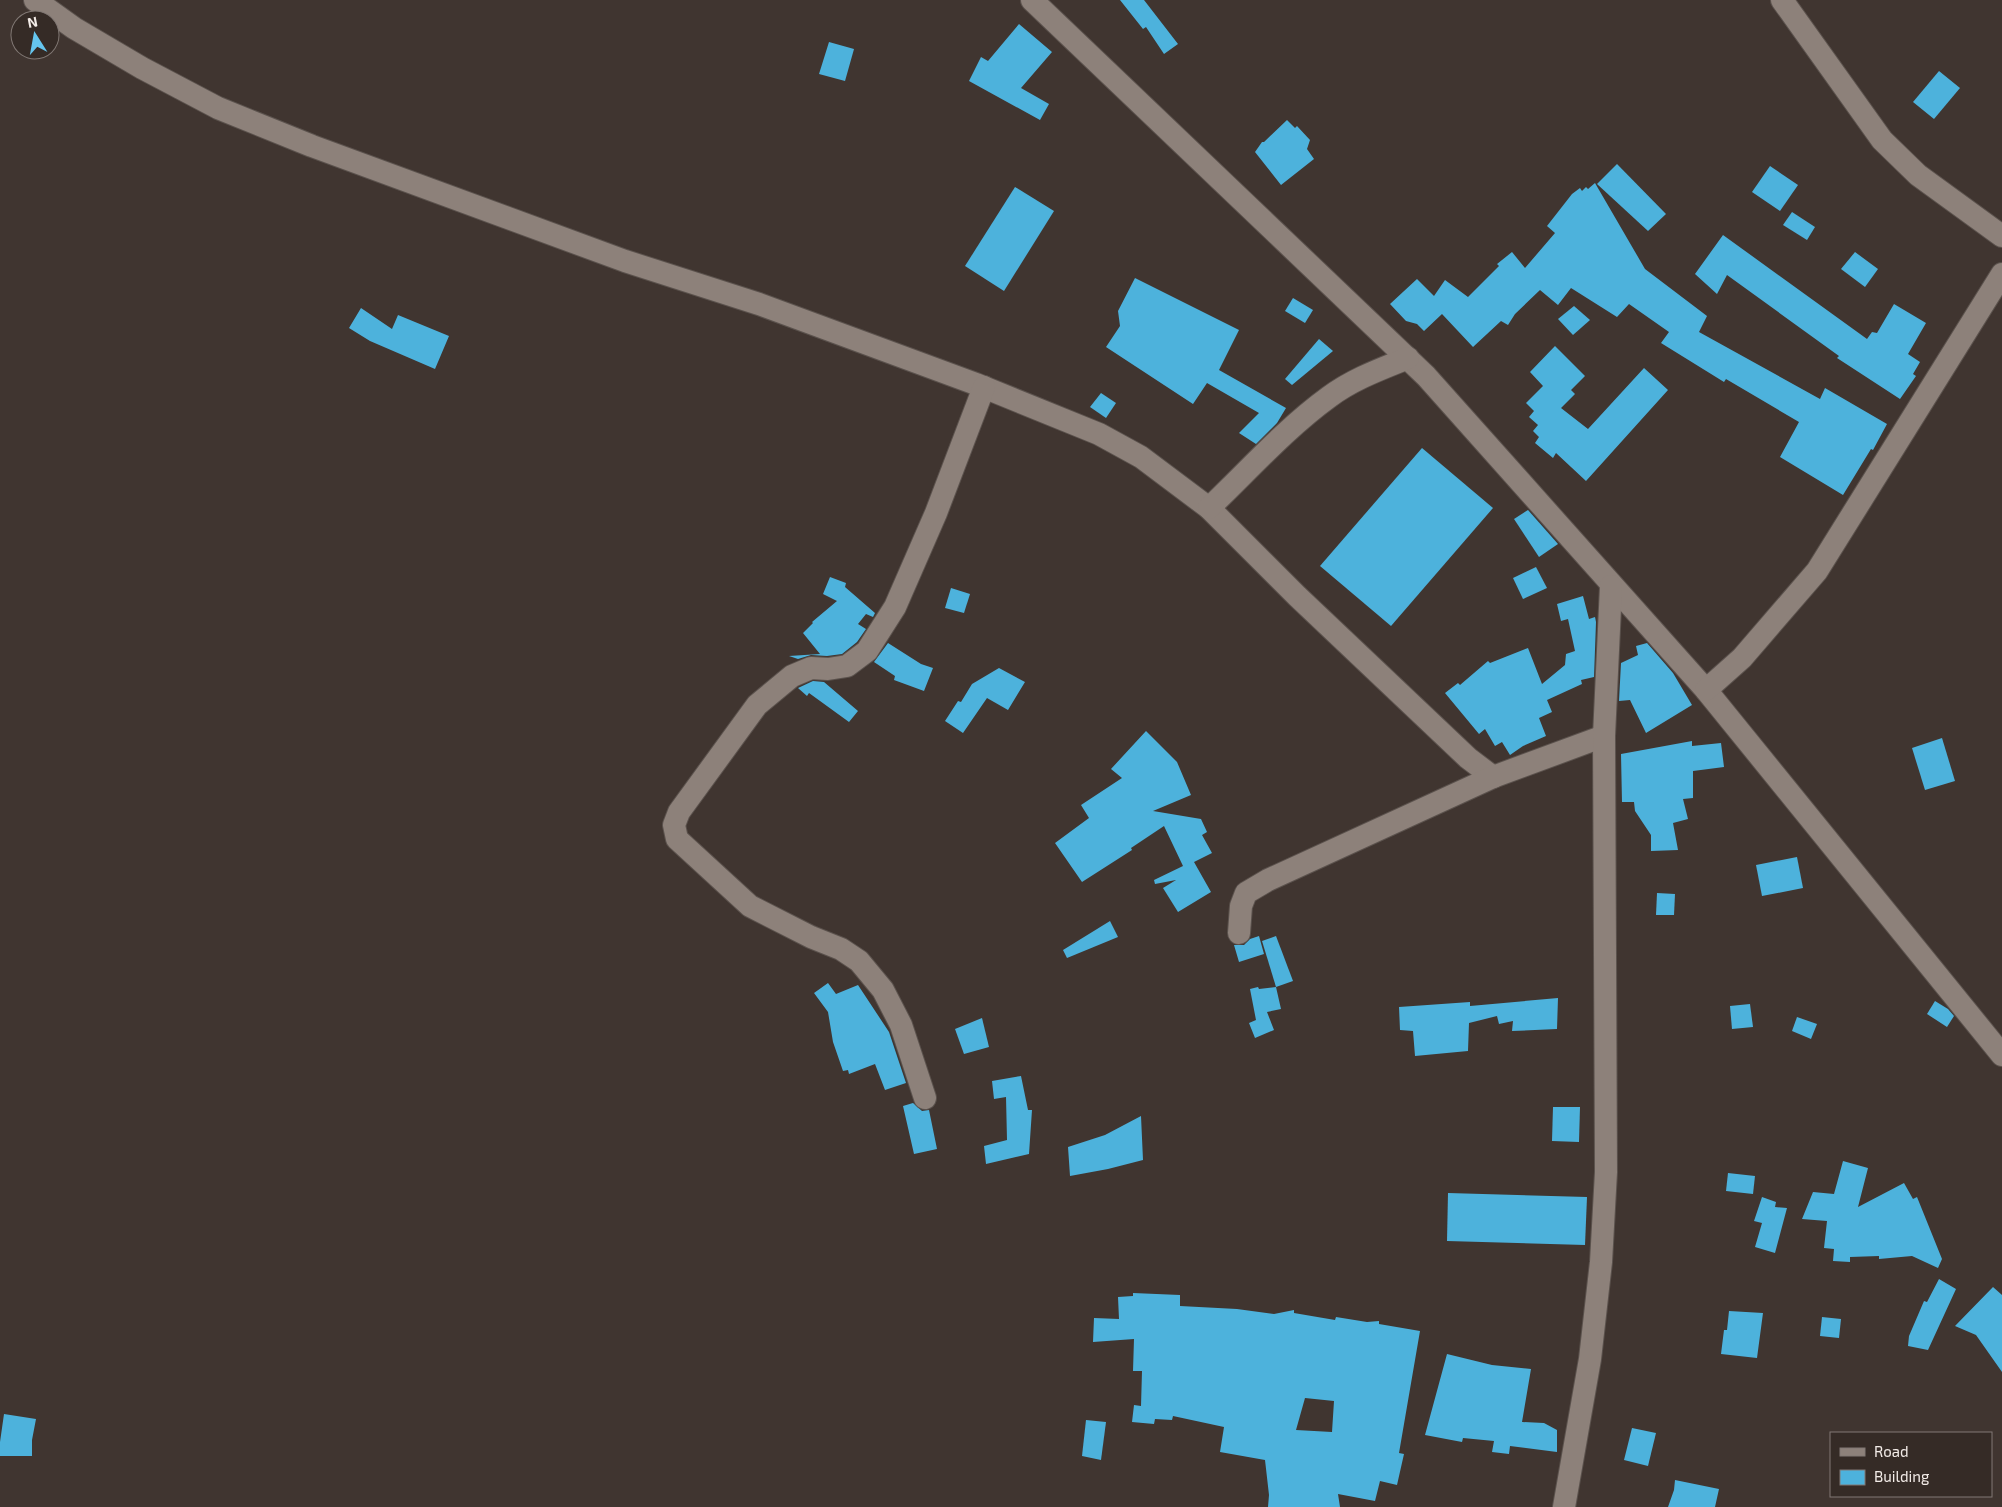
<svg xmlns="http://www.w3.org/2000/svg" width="2002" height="1507" font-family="'Exo 2',sans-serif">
<rect width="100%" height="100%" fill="#403530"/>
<g fill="#4db2dc" fill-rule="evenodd">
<polygon points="1120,0 1144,0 1178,44 1164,54 1146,27 1143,29"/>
<polygon points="1019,24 1052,52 1021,88 1049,104 1040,120 969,81 981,57 988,61"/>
<polygon points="829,42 854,49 845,81 819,74"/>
<polygon points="1939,71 1960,88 1934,119 1913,102"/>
<polygon points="1287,120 1295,128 1297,126 1310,140 1307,149 1314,159 1281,185 1255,152 1262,142 1264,142"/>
<polygon points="1617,164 1666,214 1648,231 1597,184"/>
<polygon points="1770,166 1798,185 1780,211 1752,192"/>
<polygon points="1595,183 1645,269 1707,316 1699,332 1820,399 1825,388 1887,424 1873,450 1871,449 1843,495 1780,457 1799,422 1726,379 1724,382 1661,343 1669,332 1629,304 1617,317 1571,288 1558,305 1540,290 1515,314 1508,325 1501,321 1473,347 1442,314 1424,331 1417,324 1406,321 1390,304 1417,279 1434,296 1445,280 1468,297 1499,266 1497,264 1512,252 1525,268 1555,233 1547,226 1572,194 1580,188 1582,191 1586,187 1588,189"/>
<polygon points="1015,187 1054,211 1004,291 965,266"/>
<polygon points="1792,212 1815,227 1807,240 1783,225"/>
<polygon points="1723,235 1867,339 1872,332 1877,333 1894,304 1926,323 1908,354 1920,362 1913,374 1916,376 1900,399 1837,358 1839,356 1727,275 1717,294 1695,274"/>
<polygon points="1855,252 1878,269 1865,287 1841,269"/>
<polygon points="1135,278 1239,330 1219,370 1286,408 1277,423 1256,444 1239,433 1259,413 1207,383 1193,404 1106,347 1120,326 1118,311"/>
<polygon points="1293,298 1313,310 1305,323 1285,311"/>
<polygon points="1574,306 1590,320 1573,335 1558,319"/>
<polygon points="361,308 392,329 398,315 449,336 435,369 370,341 349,328"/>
<polygon points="1319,339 1333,351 1292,385 1285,379"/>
<polygon points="1555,346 1585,376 1571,390 1575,394 1561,408 1588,429 1644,368 1668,390 1586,481 1556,453 1553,458 1535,443 1539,437 1533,431 1538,425 1529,417 1534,411 1526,403 1543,386 1530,372"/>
<polygon points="1101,393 1116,403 1106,418 1090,407"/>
<polygon points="1422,448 1493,508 1391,626 1320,566"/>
<polygon points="1528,510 1558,544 1539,557 1514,519"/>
<polygon points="1536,567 1547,588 1523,599 1513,578"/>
<polygon points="830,577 846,583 845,587 875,613 873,617 866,614 858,624 866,629 857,642 842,654 827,656 811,655 798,659 789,656 820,654 803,633 813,623 812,622 837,601 823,594"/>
<polygon points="951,588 970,594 964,613 945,608"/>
<polygon points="1583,596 1589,619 1595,617 1596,622 1594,677 1581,680 1582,684 1547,700 1552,712 1539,718 1546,736 1523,746 1510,755 1502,742 1495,746 1485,729 1479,734 1445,693 1458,683 1460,685 1488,661 1490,663 1528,648 1542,684 1565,665 1566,654 1575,651 1568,619 1561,621 1557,604"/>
<polygon points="888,643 921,664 933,668 924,691 894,680 895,676 874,662"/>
<polygon points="1647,643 1673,673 1692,705 1646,733 1630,700 1619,701 1621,663 1638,655 1636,646"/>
<polygon points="999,668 1025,682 1008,710 987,698 963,733 945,721 958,701 961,702 972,684"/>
<polygon points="813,681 824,682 858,711 849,722 809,693 807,696 798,688"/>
<polygon points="1146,731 1177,762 1191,795 1153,811 1201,819 1207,832 1202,835 1212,853 1194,862 1211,892 1178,912 1163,888 1176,880 1155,884 1154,880 1183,866 1164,826 1131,848 1132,850 1082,882 1055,843 1089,818 1081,805 1122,778 1111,769"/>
<polygon points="1942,738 1955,781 1925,790 1912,748"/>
<polygon points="1692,741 1692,746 1721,743 1724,767 1693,771 1693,798 1683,799 1688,819 1673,823 1678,850 1651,851 1651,835 1635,811 1634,802 1622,802 1621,754"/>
<polygon points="1797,857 1803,888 1762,896 1756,865"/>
<polygon points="1657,893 1675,894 1674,915 1656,915"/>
<polygon points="1110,921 1118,937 1067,958 1063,950"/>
<polygon points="1259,936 1264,954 1239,962 1234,945 1244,945 1250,939"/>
<polygon points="1276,936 1293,981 1276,987 1262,941"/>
<polygon points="828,983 836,994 858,985 889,1032 906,1083 885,1090 875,1064 849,1074 848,1070 843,1071 833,1042 828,1012 814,993"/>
<polygon points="1258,987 1259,989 1276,987 1281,1009 1267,1012 1274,1030 1255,1038 1249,1023 1256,1020 1250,989"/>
<polygon points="1558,998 1557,1029 1512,1031 1513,1021 1499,1024 1497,1016 1469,1023 1468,1051 1415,1056 1413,1031 1400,1030 1399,1007 1470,1002 1470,1006"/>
<polygon points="1935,1001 1948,1009 1954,1016 1947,1027 1927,1014"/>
<polygon points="1750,1004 1753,1027 1732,1029 1730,1006"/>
<polygon points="1797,1017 1817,1024 1811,1039 1792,1031"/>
<polygon points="982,1018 989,1047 964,1054 955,1029"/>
<polygon points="1021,1076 1028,1110 1032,1110 1029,1154 986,1164 984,1146 1007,1140 1006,1097 994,1099 992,1081"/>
<polygon points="913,1103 922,1111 929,1110 937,1149 914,1154 903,1106"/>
<polygon points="1553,1107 1580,1107 1579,1142 1552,1141"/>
<polygon points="1141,1116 1143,1160 1108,1169 1070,1176 1068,1147 1105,1135"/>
<polygon points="1843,1161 1868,1168 1858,1207 1904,1183 1913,1199 1917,1197 1942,1259 1938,1268 1912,1256 1879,1259 1879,1256 1850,1257 1850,1262 1833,1261 1834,1249 1824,1248 1827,1221 1802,1219 1813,1192 1834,1194"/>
<polygon points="1728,1173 1755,1176 1753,1194 1726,1191"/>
<polygon points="1448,1193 1587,1197 1585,1245 1447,1241"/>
<polygon points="1762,1197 1776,1202 1775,1207 1787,1208 1775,1253 1755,1247 1762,1223 1754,1221"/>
<polygon points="1939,1279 1956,1289 1928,1350 1908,1346 1909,1336 1924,1301 1927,1302"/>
<polygon points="1993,1287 2002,1295 2002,1372 1976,1335 1955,1326"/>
<path d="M 1133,1293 L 1180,1295 L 1180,1306 L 1237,1309 L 1274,1314 L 1294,1310 L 1294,1313 L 1335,1320 L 1336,1317 L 1367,1322 L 1379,1321 L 1379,1324 L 1420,1331 L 1399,1453 L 1404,1454 L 1397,1485 L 1380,1481 L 1375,1501 L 1338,1494 L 1340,1507 L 1268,1507 L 1269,1495 L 1265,1460 L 1220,1452 L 1224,1427 L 1173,1416 L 1172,1420 L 1155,1419 L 1154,1424 L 1132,1422 L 1134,1405 L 1141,1406 L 1142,1371 L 1133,1371 L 1134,1339 L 1093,1342 L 1094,1318 L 1119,1319 L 1118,1297 L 1133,1296 ZM 1305,1398 L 1334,1401 L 1332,1432 L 1296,1430 Z"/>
<polygon points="1729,1311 1763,1313 1757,1358 1721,1354 1724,1330 1727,1330"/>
<polygon points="1822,1317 1841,1319 1839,1338 1820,1336"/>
<polygon points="1447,1354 1492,1365 1531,1369 1522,1422 1544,1423 1557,1430 1557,1452 1510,1446 1509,1454 1492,1452 1494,1441 1463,1438 1462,1442 1425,1435"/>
<polygon points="4,1414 36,1419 32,1440 32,1456 0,1456 0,1442"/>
<polygon points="1086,1420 1106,1422 1101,1460 1082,1456"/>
<polygon points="1632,1428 1656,1433 1648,1466 1624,1460"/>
<polygon points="1675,1480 1719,1489 1715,1507 1668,1507 1674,1490"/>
</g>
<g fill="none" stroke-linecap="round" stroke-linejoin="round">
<g stroke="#5b524d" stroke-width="24">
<g id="minor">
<polyline points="35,0 74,28 142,68 218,108 312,146 625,261 759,304 976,384 1099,434 1141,457 1209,508 1297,596 1468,758 1493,777"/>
<polyline points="1032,0 1426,376 1706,690 2002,1055"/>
<polyline points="1782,0 1882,140 1918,175 2002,236"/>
<path d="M 1209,508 C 1248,471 1285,429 1329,397 C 1353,379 1381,369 1408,358"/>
<polyline points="1706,690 1742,658 1817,571 2002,274"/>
<polyline points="1239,933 1241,906 1246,893 1268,880 1493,777 1604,736"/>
<polyline points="925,1098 901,1025 883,990 859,961 841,949 811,937 750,906 677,839 674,825 679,812 757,705 792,676 811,668 828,669 847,666 867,651 895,607 936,513 984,387"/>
<polyline points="1564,1507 1590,1359 1601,1262 1606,1172 1604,736 1611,586"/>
</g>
</g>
<use href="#minor" stroke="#8d817a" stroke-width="22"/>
</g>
<rect x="1830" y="1432" width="162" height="65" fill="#352b26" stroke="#817874"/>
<rect x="1840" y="1448" width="25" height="8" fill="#8d817a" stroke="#817874"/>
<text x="1874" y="1457" font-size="15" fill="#f3ece8">Road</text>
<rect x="1840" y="1470" width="25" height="15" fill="#4db2dc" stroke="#817874"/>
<text x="1874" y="1482" font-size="15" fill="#f3ece8">Building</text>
<g transform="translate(35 35) rotate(349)"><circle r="24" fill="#352b26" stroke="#817874"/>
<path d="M0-4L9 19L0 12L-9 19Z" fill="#65c5ee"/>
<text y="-8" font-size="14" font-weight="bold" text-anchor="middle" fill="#f3ece8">N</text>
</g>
</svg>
